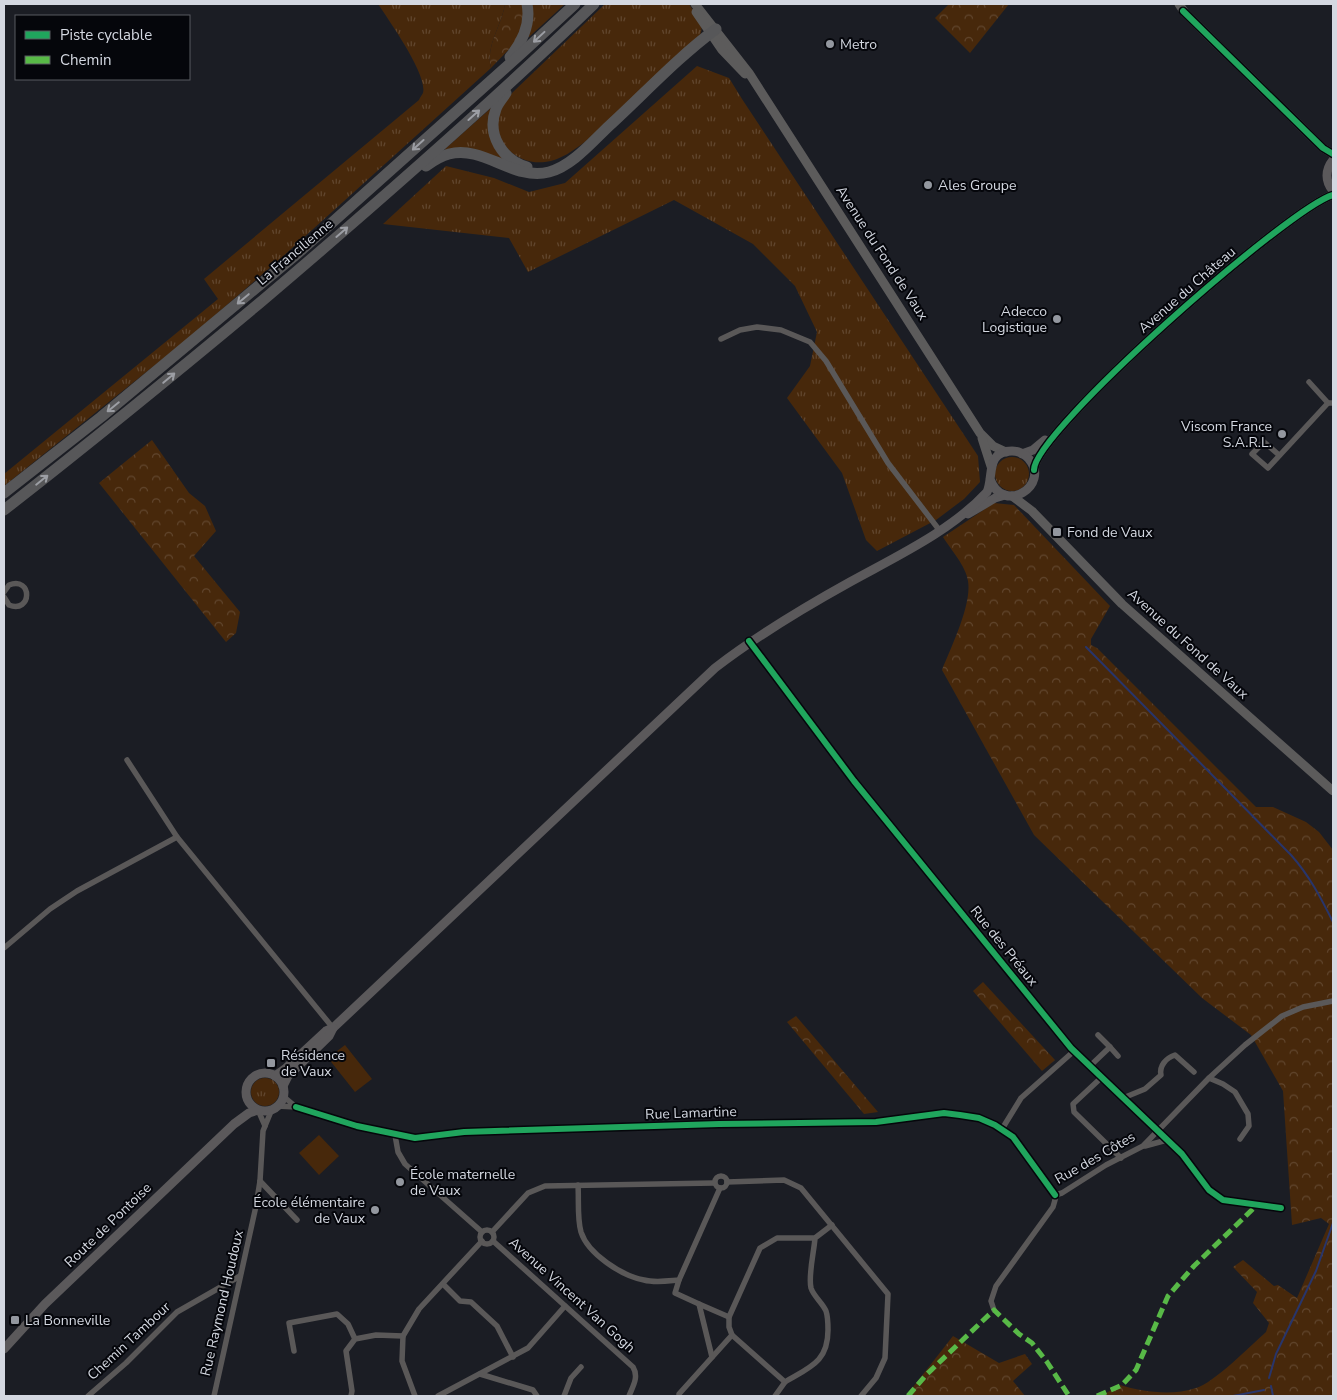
<svg xmlns="http://www.w3.org/2000/svg" width="1337" height="1400" font-family="'Nunito Sans',sans-serif">
<defs>
<pattern id="grass-tufts" width="24" height="20" patternUnits="userSpaceOnUse" patternTransform="scale(1.25)"><rect width="24" height="20" fill="#47280b"/><path d="M3 7l-1-3M5 7V3M7 7l1-3M15 17l-1-3M17 17v-4M19 17l1-3" fill="none" stroke="#61462e"/></pattern>
<pattern id="forest-crowns" width="20" height="18" patternUnits="userSpaceOnUse" patternTransform="scale(1.25)"><rect width="20" height="18" fill="#47280b"/><path d="M2 6a3 3 0 1 1 6 0M12 15a3 3 0 1 1 6 0" fill="none" stroke="#61462e"/></pattern>
</defs>
<rect width="100%" height="100%" fill="#1b1d24"/>
<g fill="url(#grass-tufts)">
<path d="M 378,4 L 505,4 C 502,25 485,46 491,68 L 280,259 L 185,341 L 4,486 L 4,474 L 218,299 L 204,279 L 419,100 C 420,97 422,95 423,93 C 428,75 388,19 378,4 Z"/>
<polygon points="531,4 565,4 529,37 527,37"/>
<path d="M 605,4 L 689,4 C 697,17 708,25 697,40 L 586,141 C 574,150 561,160 545,162 C 522,165 497,148 497,123 C 497,111 505,101 513,92 Z"/>
<polygon points="697,66 729,78 742,99 978,456 980,482 964,499 936,520 877,551 866,540 842,473 787,398 810,366 817,332 795,286 753,244 674,200 528,272 509,238 383,224 446,166 494,178 529,192 565,183"/>
<polygon points="491,108 507,160 445,150 445,149"/>
<circle cx="1012" cy="474" r="17"/>
<circle cx="265" cy="1092" r="14"/>
</g>
<g fill="url(#forest-crowns)">
<path d="M 505,4 L 523,4 L 525,21 L 517,41 L 491,68 C 485,46 502,25 505,4 Z"/>
<polygon points="949,4 1009,4 970,53 935,18"/>
<polygon points="152,440 189,493 205,506 216,531 194,556 240,612 236,633 226,642 99,483"/>
<path d="M 994,503 L 1014,505 L 1110,606 L 1091,639 L 1091,645 L 1097,648 L 1256,807 L 1273,807 L 1306,822 L 1319,832 L 1333,850 L 1333,1396 L 1101,1396 L 1120,1385 C 1143,1392 1172,1396 1196,1388 C 1214,1383 1250,1346 1266,1332 L 1269,1323 L 1253,1303 L 1257,1292 L 1233,1267 L 1243,1260 L 1274,1286 L 1278,1285 L 1297,1298 L 1329,1224 L 1321,1218 L 1292,1225 L 1283,1091 L 1251,1035 L 1202,998 L 1034,835 L 942,670 C 951,647 972,605 968,581 C 966,566 951,550 943,537 Z"/>
<polygon points="983,982 1055,1060 1042,1071 973,991"/>
<polygon points="796,1016 878,1112 864,1114 787,1022"/>
<polygon points="953,1336 999,1363 1025,1354 1032,1364 1013,1381 1025,1396 906,1396"/>
</g>
<g fill="#47280b">
<polygon points="345,1045 372,1079 355,1092 328,1058"/>
<polygon points="319,1135 339,1156 319,1175 299,1153"/>
</g>
<g fill="none" stroke-linecap="round" stroke-linejoin="round">
<g stroke="#28356b" stroke-width="2">
<path d="M 1086,647 L 1291,855 C 1309,875 1321,898 1333,922"/>
<polyline points="1269,1378 1276,1354 1316,1271 1333,1223"/>
<polyline points="1271,1386 1273,1396"/>
<polyline points="1233,1396 1264,1390"/>
</g>
<g stroke="#5a5858" stroke-width="5.5">
<polyline points="721,339 740,330 757,327 781,330 810,342 826,361 888,463 940,531"/>
<polyline points="1309,382 1328,403"/>
<polyline points="1279,455 1264,442 1252,454 1268,468 1328,403 1333,403"/>
<path d="M 4,592 L 9,585 C 33,576 32,614 9,605 L 4,597"/>
<polyline points="750,642 854,781 1071,1048 1182,1154 1209,1190 1223,1200 1281,1208"/>
<polyline points="127,760 177,837 333,1028"/>
<polyline points="4,948 50,909 77,891 177,837"/>
<polyline points="1098,1035 1110,1047"/>
<polyline points="1090,1066 1110,1047 1118,1056"/>
<polyline points="1102,1077 1073,1104 1074,1112 1121,1158"/>
<polyline points="1209,1078 1223,1084 1235,1092 1248,1114 1249,1126 1240,1139"/>
<path d="M 1123,1098 L 1145,1089 L 1161,1075 C 1159,1066 1166,1058 1175,1055 L 1194,1072"/>
<polyline points="277,1106 296,1107 283,1096"/>
<polyline points="296,1107 357,1126 415,1138 464,1132 719,1124 876,1122 944,1113 960,1115 979,1118 995,1125 1013,1137 1055,1195"/>
<polyline points="258,1110 265,1126 272,1109"/>
<polyline points="1002,1129 1021,1098 1074,1051"/>
<polyline points="395,1135 398,1152 405,1164 482,1232"/>
<polyline points="1145,1146 1167,1140"/>
<circle cx="721" cy="1182" r="6"/>
<polyline points="260,1181 297,1220"/>
<polyline points="727,1182 784,1180 801,1188 888,1294 885,1358 876,1378 861,1396"/>
<path d="M 578,1185 C 579,1200 577,1218 581,1232 C 588,1254 622,1276 644,1280 C 655,1283 667,1281 679,1280 L 720,1188"/>
<polyline points="1055,1195 1062,1193 1106,1165 1143,1146 1209,1078 1245,1045 1282,1016 1303,1007 1333,1001"/>
<circle cx="487" cy="1237" r="7"/>
<polyline points="492,1232 528,1193 545,1186 714,1183"/>
<path d="M 815,1238 C 814,1252 808,1276 811,1288 C 814,1297 822,1302 826,1311 C 828,1317 828,1323 828,1330 C 828,1362 810,1367 785,1382 L 732,1335 L 729,1327 L 729,1317 L 760,1248 L 777,1238 L 815,1238 L 832,1225"/>
<path d="M 493,1241 L 633,1367 C 639,1377 633,1386 629,1396"/>
<polyline points="679,1280 675,1293 699,1304 712,1357"/>
<polyline points="443,1284 460,1301 471,1302 497,1326 513,1357"/>
<polyline points="699,1304 729,1317"/>
<polyline points="994,1310 991,1301 996,1286 1053,1207 1055,1200 1055,1195"/>
<polyline points="294,1351 289,1323 337,1314 348,1324 355,1339"/>
<polyline points="480,1374 533,1390 537,1396"/>
<polyline points="88,1396 126,1363 177,1312 240,1276"/>
<polyline points="214,1396 256,1206 260,1181 263,1131 265,1126"/>
<polyline points="351,1396 352,1391 346,1351 355,1339 376,1335 403,1336"/>
<polyline points="415,1396 402,1361 403,1336 419,1309 482,1241"/>
<polyline points="438,1396 528,1348 565,1306"/>
<polyline points="564,1396 571,1378 581,1367"/>
<polyline points="679,1396 679,1394 732,1335"/>
<polyline points="775,1396 785,1382"/>
</g>
<g stroke="#5c5b5b" stroke-width="9">
<polyline points="695,4 749,73 980,433 993,446 1006,452"/>
<polyline points="1179,4 1185,13 1323,148 1333,154"/>
<polyline points="696,12 722,50 745,74"/>
<polyline points="982,438 991,466"/>
<polyline points="1012,496 1032,511 1122,604 1333,791"/>
</g>
<g stroke="#5b595b" stroke-width="9">
<path d="M 1333,160 C 1325,170 1325,181 1333,191"/>
<polyline points="1022,454 1033,450 1045,440"/>
<path d="M 1034,470 C 1033,432 1290,207 1333,195"/>
<polyline points="968,514 995,498 1005,495"/>
<circle cx="265" cy="1092" r="19"/>
<path d="M 275,1076 L 285,1069 L 326,1031 L 333,1028 L 715,668 C 758,635 803,608 850,582 C 897,556 951,531 987,492 C 994,477 985,451 1012,451 C 1018,451 1025,454 1029,459 C 1051,485 1003,516 990,479"/>
<polyline points="283,1086 288,1076 329,1036 333,1028"/>
<polyline points="4,1349 45,1304 234,1124 249,1113 258,1110"/>
</g>
<g stroke="#575759" stroke-width="11">
<path d="M 510,57 C 523,41 531,24 527,4"/>
<path d="M 506,93 C 503,98 498,103 496,109 C 486,135 503,160 527,167"/>
<path d="M 426,166 C 433,161 441,156 449,154 C 484,145 513,181 549,172 C 572,166 592,142 609,126 C 644,94 677,58 716,29"/>
<polyline points="4,493 101,417 298,253 523,52 575,4"/>
<path d="M 4,510 C 91,442 177,372 262,301 C 375,205 487,107 594,4"/>
</g>
<g stroke="#58b947" stroke-width="5" stroke-dasharray="10 5" stroke-linecap="butt">
<polyline points="908,1396 926,1375 994,1310 1019,1334 1032,1343 1047,1362 1069,1396"/>
<polyline points="1097,1396 1122,1385 1136,1370 1168,1296 1194,1266 1257,1205"/>
</g>
<g stroke="#05060b" stroke-width="9">
<g id="cycleway">
<polyline points="1183,11 1323,148 1333,154"/>
<path d="M 1034,470 C 1033,432 1290,207 1333,195"/>
<polyline points="749,641 854,781 1071,1048 1182,1154 1209,1190 1223,1200 1281,1208"/>
<polyline points="296,1107 357,1126 415,1138 464,1132 719,1124 876,1122 944,1113 960,1115 979,1118 995,1125 1013,1137 1055,1195"/>
</g>
</g>
<use href="#cycleway" stroke="#20a55d" stroke-width="6"/>
</g>
<defs><path id="oneway-shaft" d="M-6 0H5M1.5-3L5.5 0L1.5 3" fill="none" stroke-width="1.6" stroke-linecap="round" stroke-linejoin="round" transform="scale(1.25)"/></defs>
<g stroke="#9c9ea4">
<use href="#oneway-shaft" transform="translate(539 37) rotate(137)"/>
<use href="#oneway-shaft" transform="translate(474 115) rotate(-42)"/>
<use href="#oneway-shaft" transform="translate(418 145) rotate(138)"/>
<use href="#oneway-shaft" transform="translate(342 232) rotate(-41)"/>
<use href="#oneway-shaft" transform="translate(243 299) rotate(140)"/>
<use href="#oneway-shaft" transform="translate(169 378) rotate(-40)"/>
<use href="#oneway-shaft" transform="translate(113 407) rotate(141)"/>
<use href="#oneway-shaft" transform="translate(42 480) rotate(-39)"/>
</g>
<g fill="#93979f" stroke="#05060b" stroke-width="2">
<circle cx="830" cy="44" r="5"/>
<circle cx="928" cy="185" r="5"/>
<circle cx="1057" cy="319" r="5"/>
<circle cx="1282" cy="434" r="5"/>
<rect x="1052" y="527" width="10" height="10" rx="2.5"/>
<rect x="266" y="1058" width="10" height="10" rx="2.5"/>
<circle cx="400" cy="1182" r="5"/>
<circle cx="375" cy="1210" r="5"/>
<rect x="10" y="1315" width="10" height="10" rx="2.5"/>
</g>
<g text-anchor="middle" dominant-baseline="central" stroke-width="4" stroke-linejoin="round" paint-order="stroke">
<g font-size="14" fill="#d4d8e1" stroke="#05060b" text-anchor="start">
<text x="840" y="44">Metro</text>
<text x="938" y="185">Ales Groupe</text>
<text x="1047" y="311" text-anchor="end">Adecco<tspan x="1047" dy="16">Logistique</tspan></text>
<text x="1272" y="426" text-anchor="end">Viscom France<tspan x="1272" dy="16">S.A.R.L.</tspan></text>
<text x="1067" y="532">Fond de Vaux</text>
<text x="281" y="1055">Résidence<tspan x="281" dy="16">de Vaux</tspan></text>
<text x="410" y="1174">École maternelle<tspan x="410" dy="16">de Vaux</tspan></text>
<text x="365" y="1202" text-anchor="end">École élémentaire<tspan x="365" dy="16">de Vaux</tspan></text>
<text x="25" y="1320">La Bonneville</text>
</g>
<g font-size="14" fill="#d4d8e1" stroke="#05060b">
<text transform="translate(295 252) rotate(-40)">La Francilienne</text>
<text transform="translate(882 253) rotate(57)">Avenue du Fond de Vaux</text>
<text transform="translate(1187 290) rotate(-41)">Avenue du Château</text>
<text transform="translate(1188 644) rotate(42)">Avenue du Fond de Vaux</text>
<text transform="translate(1004 946) rotate(51)">Rue des Préaux</text>
<text transform="translate(691 1113) rotate(-2)">Rue Lamartine</text>
<text transform="translate(1095 1158) rotate(-30)">Rue des Côtes</text>
<text transform="translate(108 1225) rotate(-44)">Route de Pontoise</text>
<text transform="translate(572 1295) rotate(42)">Avenue Vincent Van Gogh</text>
<text transform="translate(222 1303) rotate(-77)">Rue Raymond Houdoux</text>
<text transform="translate(129 1341) rotate(-43)">Chemin Tambour</text>
</g>
</g>
<rect width="1337" height="1400" fill="none" stroke="#d4d8e1" stroke-width="10"/>
<rect x="15" y="15" width="175" height="65" fill="#05060b" stroke="#585a61"/>
<rect x="25" y="31" width="25" height="8" fill="#20a55d" stroke="#585a61"/>
<text x="60" y="40" font-size="15" fill="#d4d8e1">Piste cyclable</text>
<rect x="25" y="56" width="25" height="8" fill="#58b947" stroke="#585a61"/>
<text x="60" y="65" font-size="15" fill="#d4d8e1">Chemin</text>
</svg>
